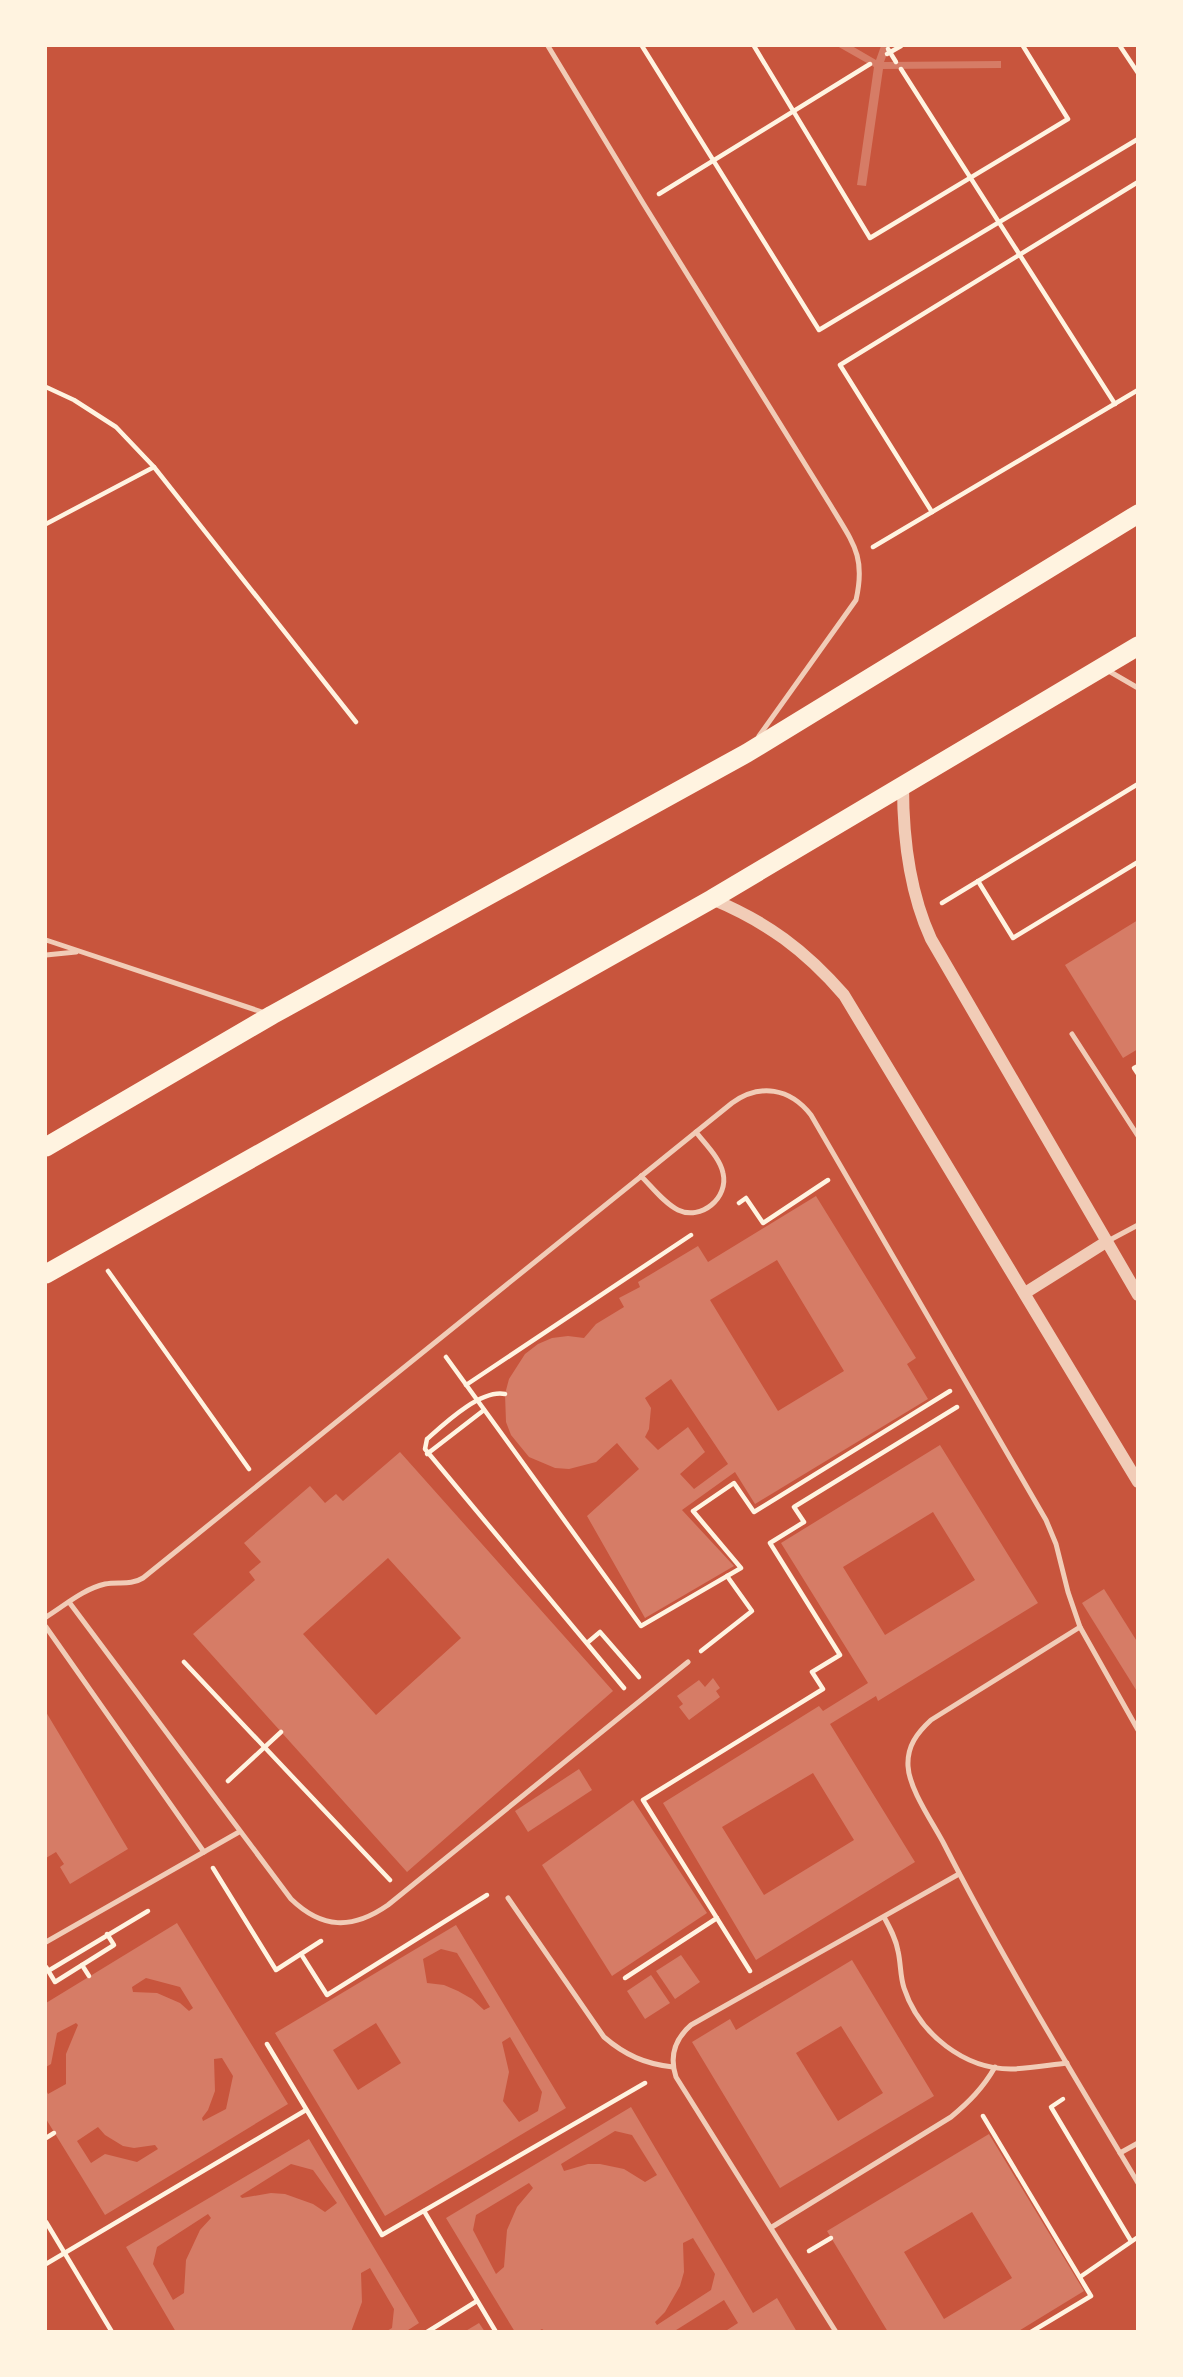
<svg xmlns="http://www.w3.org/2000/svg" width="1183" height="2377" font-family="'Varela Round',sans-serif">
<rect width="100%" height="100%" fill="#c8553d"/>
<g fill="#d67c66" fill-rule="evenodd">
<polygon points="837,46 852,46 876,60 881,46 890,46 884,62 1001,61 1001,68 883,69 866,186 857,185 874,67"/>
<polygon points="1138,920 1138,1049 1123,1058 1065,965"/>
<path d="M 816,1196 L 916,1358 L 907,1364 L 928,1399 L 755,1504 L 735,1472 L 682,1510 L 734,1566 L 645,1618 L 587,1516 L 639,1469 L 617,1443 L 596,1462 L 569,1469 L 555,1468 L 529,1457 L 511,1435 L 506,1422 L 505,1394 L 509,1379 L 525,1354 L 538,1344 L 552,1338 L 568,1336 L 584,1338 L 596,1324 L 624,1307 L 619,1298 L 640,1287 L 638,1282 L 698,1246 L 708,1262 ZM 777,1260 L 844,1371 L 778,1411 L 710,1300 ZM 671,1379 L 728,1464 L 694,1489 L 680,1474 L 705,1452 L 688,1427 L 658,1450 L 645,1437 L 649,1429 L 651,1408 L 645,1398 Z"/>
<path d="M 940,1445 L 1038,1603 L 878,1701 L 876,1696 L 830,1724 L 915,1862 L 756,1960 L 663,1803 L 819,1706 L 823,1711 L 868,1683 L 781,1543 ZM 933,1512 L 975,1580 L 885,1635 L 843,1567 ZM 813,1773 L 854,1840 L 764,1895 L 722,1827 Z"/>
<path d="M 400,1452 L 613,1691 L 407,1872 L 193,1634 L 255,1580 L 249,1572 L 261,1562 L 244,1543 L 310,1486 L 325,1503 L 336,1494 L 343,1501 ZM 388,1558 L 461,1638 L 376,1715 L 303,1634 Z"/>
<polygon points="1104,1589 1138,1643 1138,1693 1082,1603"/>
<polygon points="713,1678 720,1688 716,1691 720,1697 689,1720 679,1707 683,1704 677,1696 699,1680 705,1687"/>
<polygon points="46,1712 128,1849 70,1884 60,1867 64,1864 56,1852 46,1858"/>
<polygon points="579,1769 592,1790 528,1832 515,1811"/>
<polygon points="633,1800 707,1913 612,1976 542,1865"/>
<path d="M 177,1923 L 288,2104 L 105,2215 L 46,2119 L 46,2090 L 48,2094 L 66,2084 L 66,2054 L 78,2025 L 76,2023 L 57,2033 L 51,2064 L 46,2067 L 46,2003 ZM 146,1978 L 180,1987 L 193,2008 L 189,2011 L 180,2003 L 157,1993 L 133,1992 L 132,1987 ZM 222,2058 L 233,2076 L 226,2109 L 203,2121 L 202,2118 L 208,2110 L 215,2091 L 214,2059 ZM 98,2127 L 105,2135 L 123,2146 L 134,2148 L 155,2145 L 158,2149 L 137,2162 L 105,2154 L 91,2163 L 77,2141 Z"/>
<path d="M 456,1925 L 566,2108 L 385,2216 L 275,2033 ZM 441,1949 L 457,1953 L 490,2007 L 484,2010 L 472,1999 L 458,1991 L 444,1985 L 427,1983 L 423,1959 ZM 376,2023 L 401,2063 L 358,2090 L 333,2050 ZM 510,2037 L 542,2092 L 538,2111 L 519,2122 L 503,2101 L 509,2072 L 502,2042 Z"/>
<polygon points="681,1955 700,1982 675,1999 656,1971"/>
<path d="M 852,1960 L 934,2096 L 780,2188 L 692,2042 L 730,2019 L 736,2030 ZM 841,2026 L 883,2093 L 838,2121 L 796,2053 Z"/>
<polygon points="651,1975 670,2003 645,2019 627,1991"/>
<path d="M 631,2107 L 753,2313 L 777,2298 L 797,2332 L 724,2332 L 738,2323 L 724,2300 L 673,2332 L 546,2332 L 542,2329 L 537,2332 L 515,2332 L 446,2218 ZM 615,2131 L 632,2135 L 657,2175 L 645,2182 L 624,2169 L 600,2164 L 588,2164 L 564,2171 L 561,2164 ZM 529,2183 L 533,2188 L 517,2207 L 507,2230 L 504,2267 L 496,2274 L 473,2230 L 476,2215 ZM 693,2238 L 715,2274 L 711,2290 L 657,2325 L 655,2322 L 665,2312 L 680,2286 L 684,2272 L 683,2243 Z"/>
<path d="M 989,2134 L 1084,2291 L 1017,2332 L 888,2332 L 827,2231 ZM 972,2212 L 1012,2278 L 944,2319 L 904,2252 Z"/>
<path d="M 309,2139 L 419,2323 L 405,2332 L 385,2332 L 392,2328 L 394,2309 L 370,2268 L 361,2273 L 362,2302 L 351,2332 L 176,2332 L 126,2247 ZM 291,2164 L 313,2170 L 337,2203 L 325,2212 L 313,2204 L 285,2194 L 271,2193 L 242,2198 L 240,2196 ZM 208,2214 L 211,2218 L 200,2230 L 186,2260 L 184,2293 L 173,2300 L 153,2264 L 157,2247 Z"/>
<polygon points="479,2323 485,2332 464,2332"/>
</g>
<g fill="none" stroke-linecap="round" stroke-linejoin="round">
<g stroke="#fff3e0" stroke-width="4.5">
<polyline points="642,46 819,330 1138,139"/>
<polyline points="754,46 870,238 1068,119 1023,46"/>
<polyline points="1120,46 1138,73"/>
<polyline points="888,49 896,62"/>
<polyline points="887,54 901,46"/>
<polyline points="901,69 1115,404"/>
<polyline points="659,194 870,64"/>
<polyline points="46,387 74,400 116,427 154,467 356,722"/>
<polyline points="932,512 840,365 1138,182"/>
<polyline points="46,524 154,467"/>
<polyline points="873,547 1138,390"/>
<polyline points="978,881 1013,938 1138,862"/>
<polyline points="942,903 1138,784"/>
<polyline points="1138,1066 1134,1068 1138,1074"/>
<polyline points="739,1203 746,1198 763,1223 828,1180"/>
<polyline points="108,1271 249,1469"/>
<polyline points="446,1357 641,1626 741,1568 693,1511 734,1483 754,1512 950,1391"/>
<polyline points="466,1385 691,1235"/>
<path d="M 505,1394 C 481,1389 445,1423 427,1439 L 425,1449 L 624,1688"/>
<polyline points="427,1454 484,1410"/>
<polyline points="587,1643 600,1632 639,1677"/>
<polyline points="701,1651 752,1611 727,1576"/>
<polyline points="184,1662 390,1880"/>
<polyline points="228,1781 281,1732"/>
<polyline points="213,1868 276,1970 321,1941"/>
<polyline points="301,1954 327,1995 487,1895"/>
<polyline points="82,1965 89,1976"/>
<polyline points="46,1967 55,1982 114,1945 107,1934"/>
<polyline points="48,1971 148,1911"/>
<polyline points="750,1971 643,1800 823,1689 812,1672 840,1655 770,1543 804,1522 794,1507 957,1407"/>
<polyline points="625,1978 717,1918"/>
<polyline points="267,2044 382,2235 645,2083"/>
<polyline points="1063,2099 1051,2107 1131,2241"/>
<polyline points="983,2116 1091,2296 1031,2332"/>
<polyline points="46,2138 54,2133"/>
<polyline points="424,2211 496,2332"/>
<polyline points="46,2222 112,2332"/>
<polyline points="809,2251 831,2238"/>
<polyline points="46,2264 306,2110"/>
<polyline points="1080,2277 1138,2237"/>
<polyline points="427,2332 477,2301"/>
</g>
<g stroke="#f1ccb7" stroke-width="5">
<path d="M 548,46 L 643,203 L 831,506 C 853,543 866,556 856,600 L 759,736"/>
<polyline points="1107,670 1138,688"/>
<polyline points="46,940 265,1013"/>
<polyline points="46,955 76,952"/>
<polyline points="1072,1034 1138,1136"/>
<path d="M 641,1176 C 652,1187 664,1203 678,1210 C 701,1221 729,1198 723,1173 C 720,1158 705,1144 696,1132"/>
<polyline points="1106,1242 1138,1225"/>
<path d="M 69,1602 L 291,1899 C 322,1929 352,1930 388,1905 L 688,1662"/>
<path d="M 46,1617 C 64,1606 83,1589 105,1584 C 118,1581 130,1586 143,1578 L 732,1103 C 760,1083 790,1088 811,1115 L 1046,1520 L 1056,1544 L 1068,1592 L 1080,1627 L 1138,1730"/>
<polyline points="46,1627 204,1852"/>
<path d="M 1080,1627 L 931,1720 C 917,1733 907,1746 908,1766 C 909,1789 933,1823 944,1844 C 1003,1959 1071,2071 1138,2183"/>
<path d="M 508,1898 L 604,2037 C 625,2055 645,2064 673,2067"/>
<path d="M 884,1917 C 890,1928 896,1939 898,1951 C 901,1964 900,1976 904,1988 C 919,2034 965,2070 1013,2069 C 1031,2068 1049,2065 1067,2063"/>
<polyline points="46,1942 239,1832"/>
<polyline points="1120,2153 1138,2143"/>
<path d="M 772,2227 L 951,2117 C 969,2102 983,2088 995,2067"/>
<path d="M 836,2332 L 676,2077 C 669,2056 675,2039 691,2025 L 959,1874"/>
</g>
<g stroke="#f1ccb7" stroke-width="12">
<path d="M 903,786 C 903,838 909,891 931,939 L 1138,1295"/>
<path d="M 712,899 C 767,922 805,950 844,995 L 1138,1482"/>
<polyline points="1025,1293 1106,1242"/>
</g>
<g stroke="#fff3e0" stroke-width="19">
<polyline points="46,1147 272,1015 747,753 1138,514"/>
<polyline points="46,1274 712,899 1138,646"/>
</g>
</g>
<rect width="1183" height="2377" fill="none" stroke="#fff3e0" stroke-width="94"/>
</svg>
